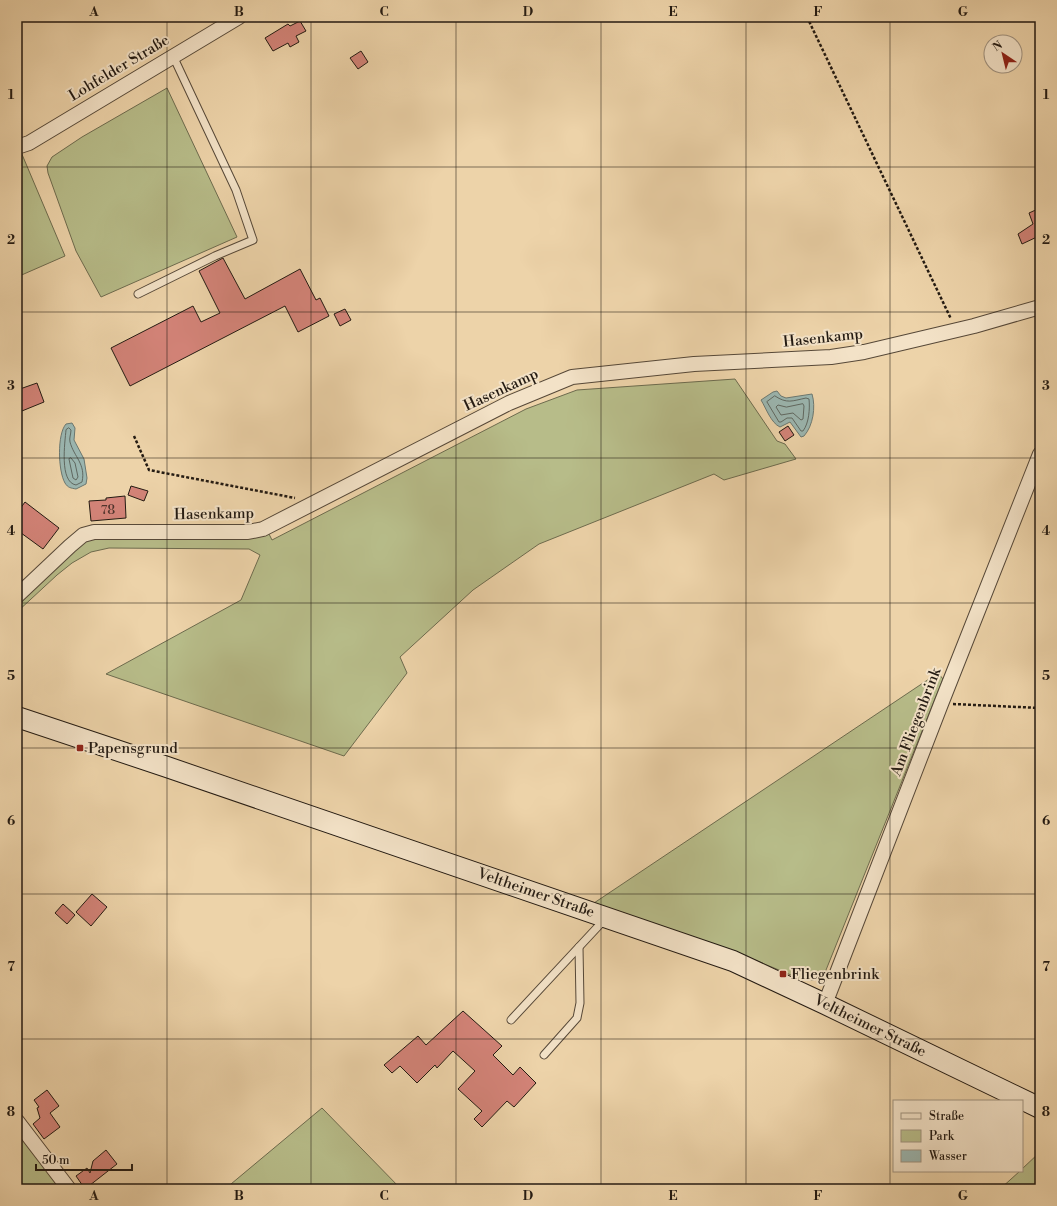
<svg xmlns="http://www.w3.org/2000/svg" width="1057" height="1206" font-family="'Libre Bodoni',serif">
<rect width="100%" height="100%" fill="#edd3a9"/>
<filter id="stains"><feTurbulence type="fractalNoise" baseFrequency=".005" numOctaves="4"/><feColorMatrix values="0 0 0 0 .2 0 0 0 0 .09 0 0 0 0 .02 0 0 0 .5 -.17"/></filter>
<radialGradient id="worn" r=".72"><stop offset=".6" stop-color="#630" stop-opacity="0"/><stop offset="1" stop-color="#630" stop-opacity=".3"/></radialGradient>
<g fill="#b7bc89" stroke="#6d6b4e">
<polygon points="167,88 237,237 101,297 76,251 48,173 47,166 52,157 82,137"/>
<polygon points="21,152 65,256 17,277 17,153"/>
<polygon points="735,379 777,441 785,444 796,459 724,480 714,474 539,544 473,590 400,657 407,673 344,756 106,674 241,600 260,555 249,549 109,548 91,552 72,563 57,575 17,612 17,602 85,539 268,532 272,540 526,409 577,390"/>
<polygon points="938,673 943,679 824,975 815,980 803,980 738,953 594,903"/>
<polygon points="322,1108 401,1189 225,1189"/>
<polygon points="17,1128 64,1189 17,1189"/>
<polygon points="1040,1152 1040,1189 1000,1189 1020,1171 1022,1171 1022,1169"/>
</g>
<g fill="#9bb6b0" stroke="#6b7871">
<path d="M 777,391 L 781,396 L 786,398 L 812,394 C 816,407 813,426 804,436 L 801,437 L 790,422 L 780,427 C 771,423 766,408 761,400 L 773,392 Z"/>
<path d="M 72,423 L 75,428 L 74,440 L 84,459 L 87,478 L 86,484 L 76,489 C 71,488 68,488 65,483 C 58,471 57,434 66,424 Z"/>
</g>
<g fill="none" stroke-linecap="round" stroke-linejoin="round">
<g stroke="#5f6861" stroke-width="1">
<path d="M 775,396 C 787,404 792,401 806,398 L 809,399 C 810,409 809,423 803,431 L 801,431 L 792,418 L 787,418 L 781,422 L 779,422 L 767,402 Z"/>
<polygon points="803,404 804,406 803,419 801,420 793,413 781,415 776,407 778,405 786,407"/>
<path d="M 69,428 L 71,430 C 71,434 69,438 70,442 C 74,457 86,464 82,482 L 76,485 C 59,482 65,442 66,430 Z"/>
<polygon points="71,458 75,463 78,477 76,480 73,478 69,459"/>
</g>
</g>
<g fill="#d38378" stroke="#231a12">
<polygon points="300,21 306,31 296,36 299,42 290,47 288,43 273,51 265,38 288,24 290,26"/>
<polygon points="361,51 368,62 358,69 350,58"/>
<polygon points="1040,208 1040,239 1039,236 1022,244 1018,234 1033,224 1029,213"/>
<polygon points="223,258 245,299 300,269 316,300 320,298 329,316 298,332 285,306 130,386 111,348 193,306 201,322 220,313 199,271"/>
<polygon points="345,309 351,320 340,326 334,314"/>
<polygon points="37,383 44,402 17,413 17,390"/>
<polygon points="788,426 794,435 785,441 779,432"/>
<polygon points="131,486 148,491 144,501 128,495"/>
<polygon points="125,496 126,518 91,521 89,501 106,500 106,498"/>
<polygon points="25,502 59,528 43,549 17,530 17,513"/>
<polygon points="92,894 107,907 91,926 76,912"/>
<polygon points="63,904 75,915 67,924 55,913"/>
<polygon points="463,1011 502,1046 493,1055 513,1075 520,1067 536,1083 514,1107 507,1101 482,1127 474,1119 482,1111 458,1089 475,1071 453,1051 437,1068 435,1065 417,1083 400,1066 392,1073 384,1065 418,1036 426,1045"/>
<polygon points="47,1090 59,1106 50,1113 60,1127 44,1139 33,1124 40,1118 37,1108 39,1107 34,1100"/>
<polygon points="106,1150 117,1164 85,1189 76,1176 87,1168 90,1173 93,1161"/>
</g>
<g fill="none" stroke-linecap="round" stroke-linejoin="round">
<g stroke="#564838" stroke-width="9">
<g id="service">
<polyline points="138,294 215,256 253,240 236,190 173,56"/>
<polyline points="511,1020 605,919"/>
<polyline points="544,1055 577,1018 580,1003 579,947"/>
</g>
</g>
<g stroke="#564838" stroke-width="16">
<g id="minor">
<polyline points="17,147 29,143 239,17"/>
<polyline points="17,596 70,546 83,535 94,532 248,532 263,529 509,403 572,377 694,364 831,357 864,352 974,326 1040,307"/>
<polyline points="825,1004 941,704 1040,454"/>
<polyline points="17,1121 69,1189"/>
</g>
</g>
<g stroke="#231a12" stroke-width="22">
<polyline id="secondary" points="17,717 167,767 733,961 825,1004 1040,1108"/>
</g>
<g stroke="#231a12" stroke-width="2.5" stroke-dasharray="3 2" stroke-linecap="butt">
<polyline points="807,17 951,319"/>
<polyline points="134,436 149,470 295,498"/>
<polyline points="953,704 1040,708"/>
</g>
<use href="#service" stroke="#f3e2c7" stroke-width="7"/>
<use href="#minor" stroke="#f3e2c7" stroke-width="14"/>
<use href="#secondary" stroke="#f3e2c7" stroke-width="20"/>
</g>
<path fill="none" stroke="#231a12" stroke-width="1" stroke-opacity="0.55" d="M 167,17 L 167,1189M 311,17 L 311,1189M 456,17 L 456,1189M 601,17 L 601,1189M 746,17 L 746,1189M 890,17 L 890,1189M 17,167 L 1040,167M 17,312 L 1040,312M 17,458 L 1040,458M 17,603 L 1040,603M 17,748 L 1040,748M 17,894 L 1040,894M 17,1039 L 1040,1039"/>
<g fill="#8f2418" stroke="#f3e2c7" stroke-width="1.5">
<rect x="76" y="744" width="8" height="8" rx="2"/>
<rect x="779" y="970" width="8" height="8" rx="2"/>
</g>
<g text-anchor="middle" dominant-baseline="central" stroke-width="4" stroke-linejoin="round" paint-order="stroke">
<g font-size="13" fill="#4f342c">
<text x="108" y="510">78</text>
</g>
<g font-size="15" fill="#231a12" stroke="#f3e2c7">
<text transform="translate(119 68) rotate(-31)">Lohfelder Straße</text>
<text transform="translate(823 338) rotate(-6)">Hasenkamp</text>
<text transform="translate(501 390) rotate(-25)">Hasenkamp</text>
<text transform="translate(214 514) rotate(-1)">Hasenkamp</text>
<text transform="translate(916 722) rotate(-69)">Am Fliegenbrink</text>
<text transform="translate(536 893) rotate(19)">Veltheimer Straße</text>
<text transform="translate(870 1026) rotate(26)">Veltheimer Straße</text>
</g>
<g font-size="15" fill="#231a12" stroke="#f3e2c7" text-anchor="start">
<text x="88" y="748">Papensgrund</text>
<text x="791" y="974">Fliegenbrink</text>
</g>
</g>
<rect width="1057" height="1206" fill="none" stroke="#edd3a9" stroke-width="44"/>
<rect x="893" y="1100" width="130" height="72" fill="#f3e2c7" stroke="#a0927f"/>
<rect x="901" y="1113" width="20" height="6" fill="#f3e2c7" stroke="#a0927f"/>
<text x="929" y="1120" font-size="12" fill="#231a12">Straße</text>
<rect x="901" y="1130" width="20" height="12" fill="#b7bc89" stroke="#a0927f"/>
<text x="929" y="1140" font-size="12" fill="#231a12">Park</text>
<rect x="901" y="1150" width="20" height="12" fill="#9bb6b0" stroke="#a0927f"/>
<text x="929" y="1160" font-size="12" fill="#231a12">Wasser</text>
<g transform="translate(1003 54) rotate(325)"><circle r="19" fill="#f3e2c7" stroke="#a0927f"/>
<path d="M0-3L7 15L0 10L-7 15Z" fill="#8f2418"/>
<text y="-6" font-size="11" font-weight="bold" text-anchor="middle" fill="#231a12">N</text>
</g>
<path d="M36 1164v6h96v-6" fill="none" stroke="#231a12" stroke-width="2"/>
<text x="42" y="1164" font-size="12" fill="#231a12" stroke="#f3e2c7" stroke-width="3" paint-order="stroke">50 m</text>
<rect x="22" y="22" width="1013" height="1162" fill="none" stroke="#231a12" stroke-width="1.5"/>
<g font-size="13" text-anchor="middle" font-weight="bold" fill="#231a12">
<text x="94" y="16">A</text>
<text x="239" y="16">B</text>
<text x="384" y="16">C</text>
<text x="528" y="16">D</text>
<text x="673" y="16">E</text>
<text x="818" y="16">F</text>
<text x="963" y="16">G</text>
<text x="11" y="99">1</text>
<text x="1046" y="99">1</text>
<text x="11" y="244">2</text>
<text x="1046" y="244">2</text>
<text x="11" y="390">3</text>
<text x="1046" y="390">3</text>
<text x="11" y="535">4</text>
<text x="1046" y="535">4</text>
<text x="11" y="680">5</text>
<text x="1046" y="680">5</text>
<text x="11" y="825">6</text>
<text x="1046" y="825">6</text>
<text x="11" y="971">7</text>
<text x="1046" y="971">7</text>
<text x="11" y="1116">8</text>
<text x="1046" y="1116">8</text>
<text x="94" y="1200">A</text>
<text x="239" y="1200">B</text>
<text x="384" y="1200">C</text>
<text x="528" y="1200">D</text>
<text x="673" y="1200">E</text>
<text x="818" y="1200">F</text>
<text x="963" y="1200">G</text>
</g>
<rect width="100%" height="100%" filter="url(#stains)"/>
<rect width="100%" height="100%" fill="url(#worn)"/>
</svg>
